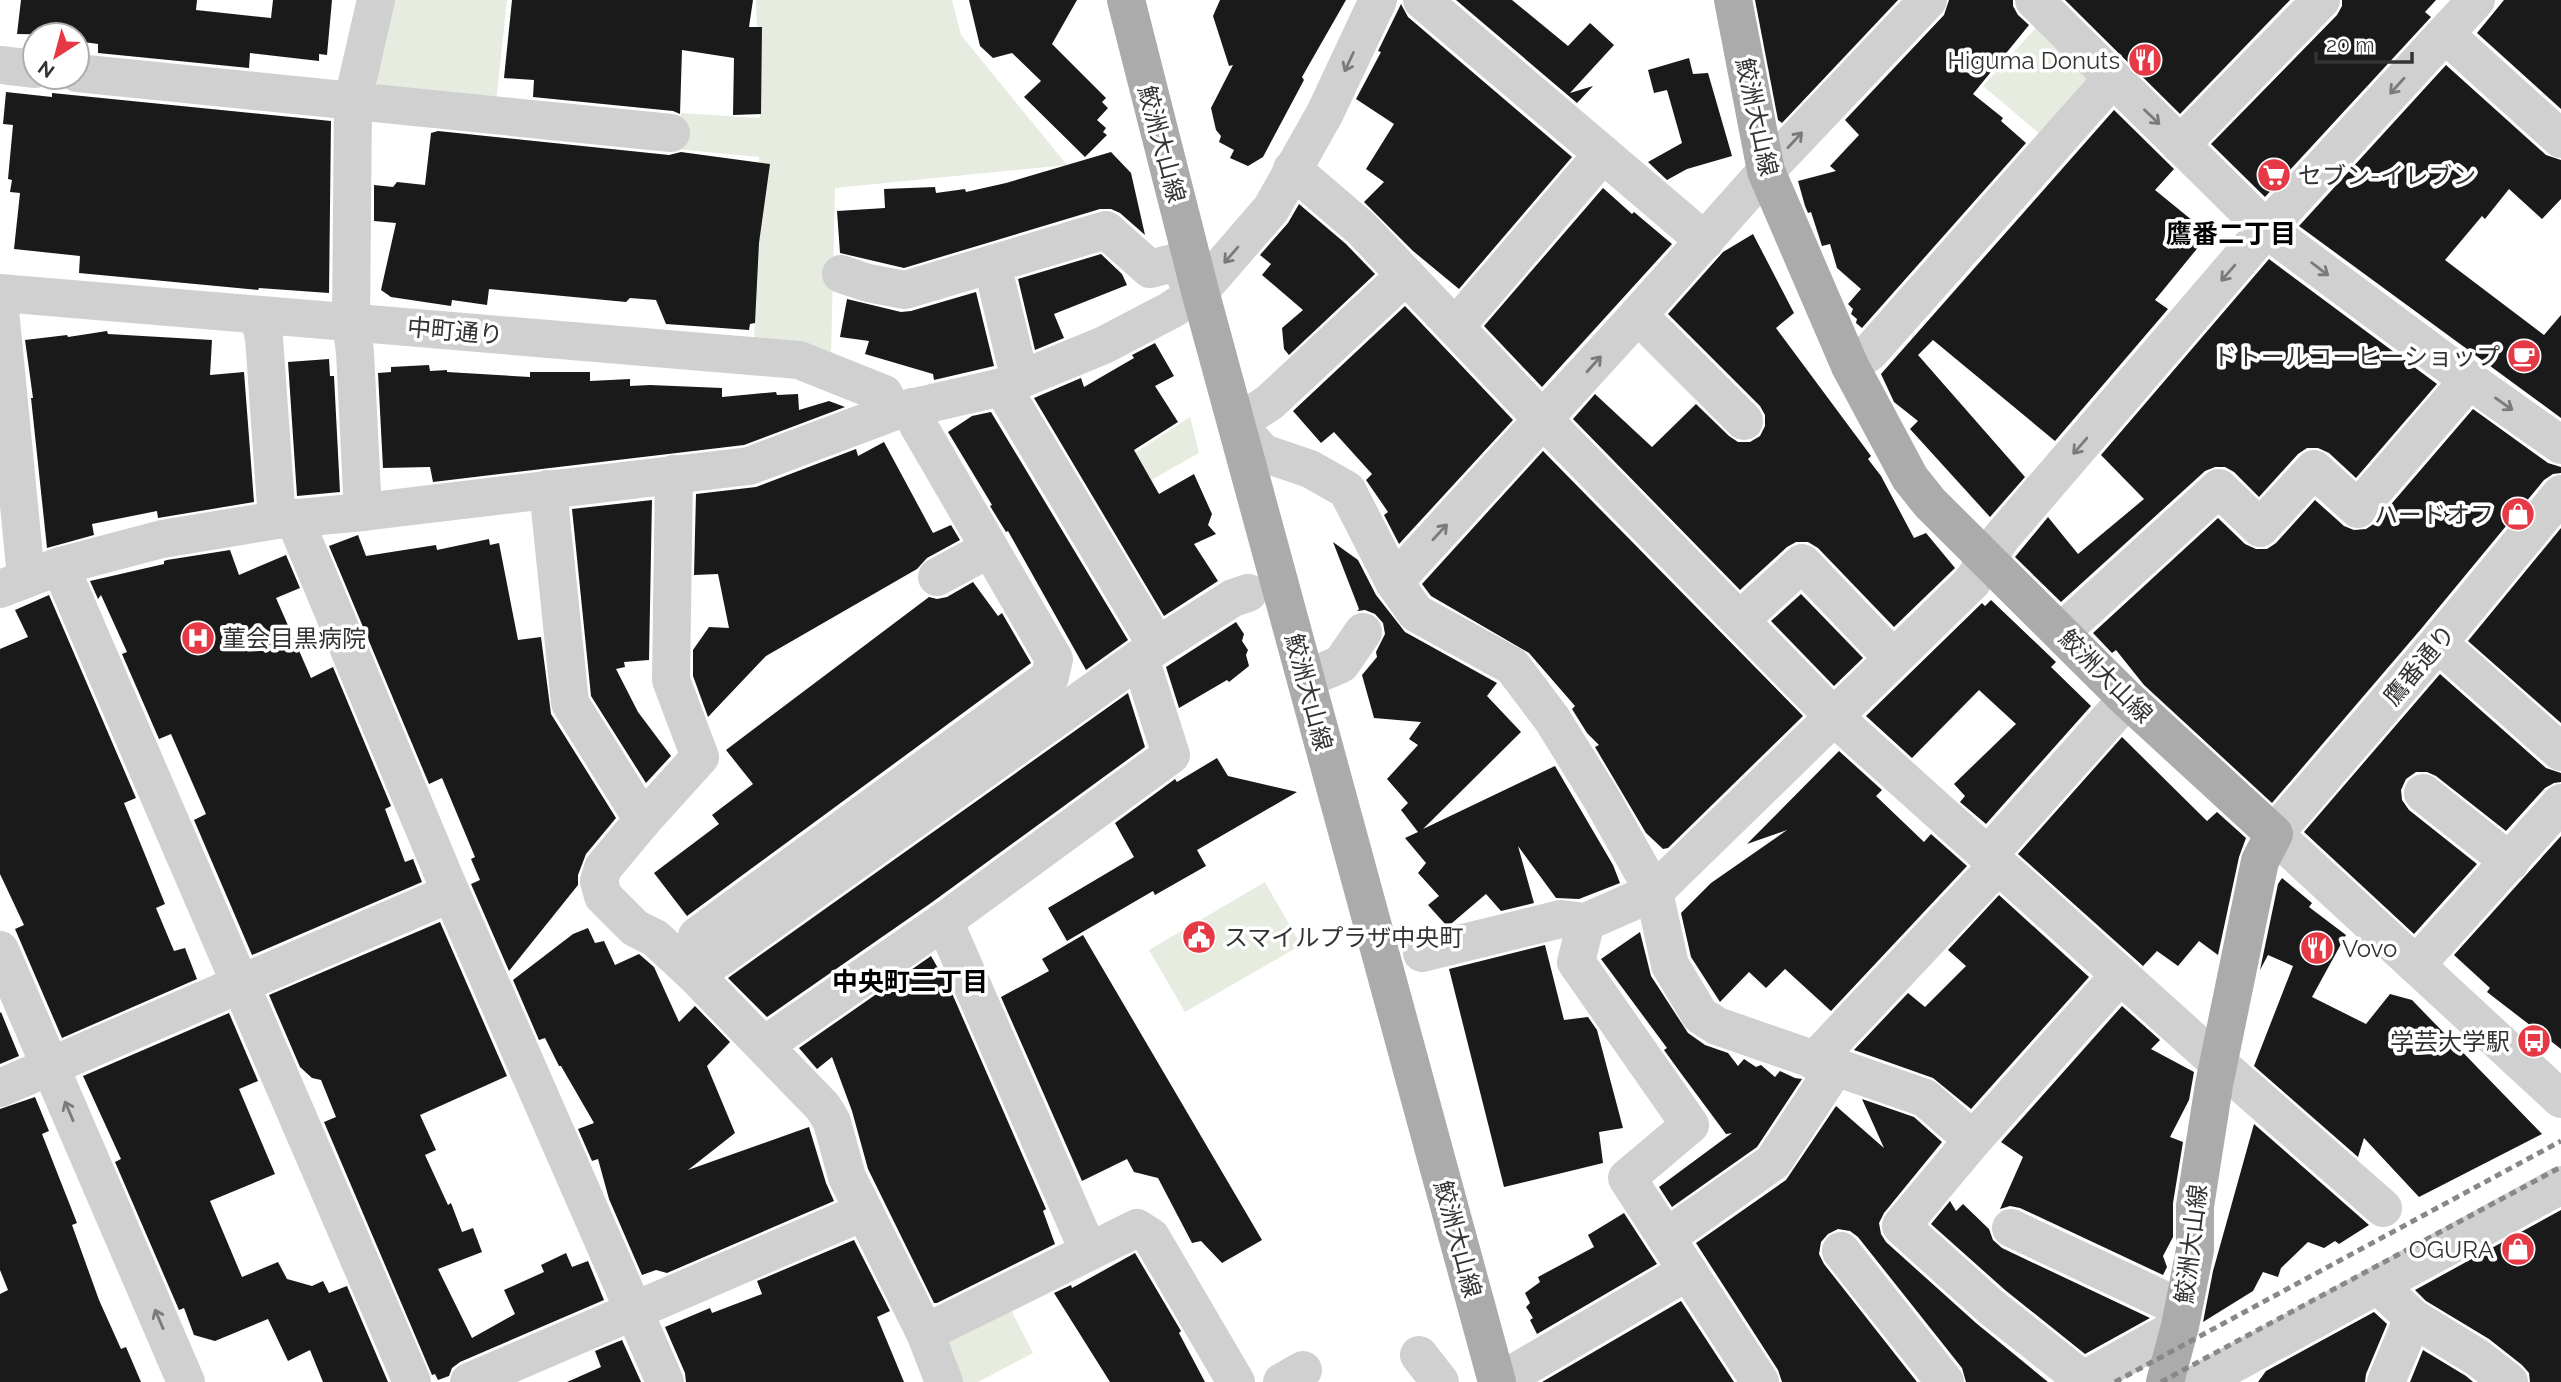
<svg xmlns="http://www.w3.org/2000/svg" width="2561" height="1382" font-family="Raleway,'Noto Sans JP',sans-serif">
<rect width="100%" height="100%" fill="#fff"/>
<g fill="#e6ecdf">
<polygon points="390,0 507,0 496,103 382,91 374,79"/>
<polygon points="756,0 952,0 961,35 1067,165 835,188 831,355 754,341 759,157 676,149 681,113 760,118"/>
<polygon points="2041,22 2095,76 2047,140 1983,86"/>
<polygon points="1190,417 1199,453 1144,484 1127,458"/>
<polygon points="1265,882 1301,945 1185,1012 1149,950"/>
<polygon points="1009,1306 1033,1353 978,1382 955,1382 940,1348"/>
</g>
<g fill="#1a1a1a">
<polygon points="21,0 197,0 196,10 271,18 273,0 332,0 327,55 319,54 319,61 250,53 249,68 98,53 98,44 77,41 77,35 17,34"/>
<polygon points="512,0 753,0 749,27 762,27 761,114 733,115 734,58 682,50 680,114 673,111 533,97 534,80 504,78"/>
<polygon points="969,0 1077,0 1052,44 1106,98 1102,102 1108,108 1097,120 1106,128 1103,132 1107,135 1085,157 1024,97 1041,81 1012,53 993,58 980,46"/>
<polygon points="1220,0 1346,0 1302,77 1304,80 1263,157 1248,166 1230,158 1234,150 1219,142 1221,136 1216,130 1211,108 1233,65 1229,66 1213,16"/>
<polygon points="1456,0 1512,0 1568,46 1590,23 1614,45 1570,93 1593,86 1577,103"/>
<polygon points="1755,0 1898,0 1782,123 1778,120"/>
<polygon points="1949,0 2013,0 2013,6 2018,15 2029,25 1973,94 2003,118 2001,121 2026,143 1862,328 1856,323 1857,319 1851,314 1853,309 1848,304 1861,289 1837,268 1830,244 1822,246 1811,212 1808,213 1805,206 1798,181 1836,171 1830,166 1859,135 1845,120 1944,15"/>
<polygon points="2065,0 2290,0 2180,114"/>
<polygon points="2342,0 2436,0 2425,12 2431,17 2265,197 2211,144 2337,15 2342,6"/>
<polygon points="2504,0 2561,0 2561,109 2477,33"/>
<polygon points="1401,4 1408,17 1572,157 1459,289 1413,251 1364,202 1384,182 1366,169 1394,124 1356,99 1381,52 1378,51"/>
<polygon points="1689,58 1693,74 1708,73 1732,156 1687,169 1667,180 1648,162 1682,143 1667,90 1654,93 1648,70"/>
<polygon points="2446,65 2546,155 2561,160 2561,199 2542,219 2509,189 2485,219 2482,216 2445,260 2544,335 2561,315 2561,418 2299,226"/>
<polygon points="6,92 52,97 52,93 331,121 329,293 259,288 258,290 79,273 80,256 14,249 20,193 10,192 12,180 8,179 13,125 3,124"/>
<polygon points="2114,110 2174,169 2155,190 2209,234 2155,300 2168,309 2055,441 1933,340 1918,355 2025,477 1990,517 1910,429 1918,421 1894,402 1881,374"/>
<polygon points="438,131 669,155 681,152 770,164 759,243 755,323 750,324 749,330 666,324 656,300 630,298 626,302 489,289 487,305 452,300 451,306 391,297 381,290 396,223 374,221 374,185 393,187 397,182 425,185 431,133"/>
<polygon points="1111,152 1131,173 1145,235 1120,213 1111,209 1100,209 904,268 840,253 837,211 885,208 884,189 935,187 936,193 965,189 966,192 1006,183"/>
<polygon points="1603,188 1632,214 1634,212 1672,244 1542,387 1484,326"/>
<polygon points="1299,204 1346,244 1375,274 1289,355 1284,349 1282,328 1303,310 1262,275 1271,264 1260,255 1288,223"/>
<polygon points="1753,234 1794,313 1776,328 1871,456 1868,459 1881,476 1914,538 1926,533 1955,568 1894,627 1818,548 1808,542 1796,542 1787,547 1740,590 1573,419 1595,394 1652,447 1696,404 1729,436 1738,442 1750,442 1760,436 1765,426 1765,415 1760,406 1668,314 1723,252"/>
<polygon points="1101,254 1122,274 1127,285 1054,314 1064,338 1035,350 1018,279"/>
<polygon points="2269,259 2437,384 2356,478 2329,453 2318,448 2307,448 2298,454 2259,497 2234,472 2225,467 2215,467 2205,471 2061,602 2015,557 2048,517 2078,554 2144,499 2101,455"/>
<polygon points="976,292 994,366 934,380 933,374 865,354 869,341 840,337 847,299 901,312 911,311"/>
<polygon points="1405,306 1513,420 1399,544 1384,515 1388,512 1366,480 1372,474 1334,432 1321,443 1293,411"/>
<polygon points="107,331 108,334 212,340 210,375 244,372 254,502 158,518 157,511 92,524 94,535 47,548 31,398 33,398 25,340 67,335 68,337"/>
<polygon points="1155,343 1174,376 1155,386 1178,422 1134,450 1159,494 1194,474 1212,514 1208,525 1216,534 1194,544 1218,581 1164,616 1034,398 1081,378 1084,387 1134,358 1132,355"/>
<polygon points="329,359 330,376 334,376 340,492 297,496 288,362"/>
<polygon points="429,365 430,371 447,370 447,372 530,377 530,372 590,372 590,381 630,379 630,386 650,385 722,388 722,397 776,392 777,395 798,394 799,410 829,401 845,407 744,445 433,482 430,467 383,468 378,373 391,372 391,367"/>
<polygon points="2473,409 2548,463 2561,467 2561,473 2553,474 2544,480 2421,629 2272,803 2144,685 2116,650 2112,653 2093,633 2218,518 2245,544 2256,549 2267,549 2276,543 2315,500 2344,526 2354,530 2366,529 2375,523"/>
<polygon points="991,412 1128,640 1086,670 1008,531 1006,532 990,506 992,505 948,432 972,416"/>
<polygon points="884,442 933,533 951,525 960,540 927,558 917,569 766,656 708,717 693,676 693,650 709,627 729,628 718,574 694,575 696,494 756,487 856,449 858,456"/>
<polygon points="1543,451 1803,716 1668,848 1663,849 1646,833 1595,747 1599,745 1587,733 1572,709 1575,706 1529,653 1431,596 1422,584"/>
<polygon points="652,500 649,660 624,662 625,667 616,669 638,712 671,756 646,783 591,696 572,509"/>
<polygon points="2561,528 2561,723 2468,641"/>
<polygon points="358,535 366,556 436,545 437,550 489,539 490,545 499,543 518,640 541,637 551,714 616,818 586,854 578,875 578,885 509,971 471,884 480,880 471,859 475,857 442,778 429,784 329,546"/>
<polygon points="1333,542 1358,560 1376,595 1405,632 1497,683 1487,696 1521,732 1423,829 1555,766 1613,865 1620,883 1579,899 1556,898 1518,846 1534,903 1501,911 1486,894 1452,923 1446,925 1428,905 1439,896 1418,873 1426,863 1405,838 1418,832 1401,810 1408,803 1387,779 1418,745 1409,739 1421,722 1374,718 1362,675 1377,657 1376,652 1385,634 1383,623 1375,614 1365,610 1357,611 1359,609"/>
<polygon points="230,550 239,575 286,555 300,588 276,598 311,678 333,667 391,806 385,809 405,862 413,859 422,882 252,955 194,820 206,814 171,734 159,739 122,654 127,652 101,595 98,599 90,581 164,564 164,561 167,560"/>
<polygon points="973,582 998,616 1002,613 1031,663 687,916 654,873 719,824 712,815 753,784 726,750 929,597 937,599 947,597"/>
<polygon points="1801,594 1863,658 1834,686 1771,621"/>
<polygon points="49,595 136,798 124,803 165,904 156,908 174,951 185,948 197,979 62,1038 15,929 24,925 0,874 0,649 28,637 15,610"/>
<polygon points="1991,600 2056,662 2051,667 2091,706 1986,824 1960,802 1965,796 1954,784 2016,724 1979,690 1912,758 1866,716 1982,603 1985,606"/>
<polygon points="1236,622 1244,634 1242,641 1248,650 1246,655 1249,666 1229,682 1227,680 1179,708 1166,667"/>
<polygon points="2440,674 2546,768 2561,773 2561,782 2554,783 2545,788 2506,831 2436,776 2427,772 2416,772 2406,779 2401,790 2402,800 2409,810 2477,864 2414,934 2304,832"/>
<polygon points="1128,693 1145,747 931,903 767,1017 728,978"/>
<polygon points="2122,737 2207,821 2217,812 2246,838 2239,857 2218,955 2199,941 2178,966 2157,951 2143,966 2018,854"/>
<polygon points="1839,751 1882,790 1876,796 1924,842 1931,834 1967,866 1831,1011 1785,969 1766,988 1749,972 1720,1002 1691,957 1681,913 1711,883 1787,830 1747,844"/>
<polygon points="1217,758 1228,776 1297,792 1197,850 1206,866 1155,895 1153,891 1067,941 1048,908 1134,857 1115,823 1175,779 1177,782"/>
<polygon points="2561,836 2561,1049 2487,992 2490,988 2454,955"/>
<polygon points="2282,878 2312,903 2309,907 2346,935 2312,997 2366,1024 2390,994 2412,1000 2542,1134 2419,1197 2364,1138 2358,1157 2254,1066 2293,966 2268,955 2260,970 2278,884"/>
<polygon points="1999,895 2089,977 1971,1109 1933,1078 1854,1050 1908,993 1925,1007 1966,966 1948,950"/>
<polygon points="440,922 507,1076 420,1115 436,1150 425,1155 448,1205 451,1203 462,1232 473,1228 482,1252 438,1269 472,1338 515,1314 504,1290 544,1272 541,1265 566,1253 572,1267 588,1261 604,1300 460,1362 452,1368 449,1376 438,1380 435,1374 432,1375 324,1122 336,1117 321,1080 312,1078 300,1067 269,995"/>
<polygon points="588,928 595,943 604,941 615,965 639,954 654,967 679,1022 695,1006 730,1042 707,1066 735,1133 688,1170 809,1127 826,1183 834,1201 667,1273 656,1270 642,1275 609,1199 598,1159 592,1161 578,1129 594,1123 561,1066 559,1066 545,1038 539,1040 513,980 573,934"/>
<polygon points="1640,932 1651,976 1688,1033 1705,1045 1728,1053 1738,1066 1744,1059 1756,1067 1761,1065 1775,1077 1780,1071 1795,1078 1802,1079 1757,1147 1672,1207 1659,1187 1732,1133 1726,1134 1680,1072 1664,1050 1667,1048 1601,959"/>
<polygon points="1083,935 1262,1240 1222,1263 1201,1241 1192,1243 1158,1178 1134,1172 1127,1159 1082,1181 1001,997 1049,971 1042,959"/>
<polygon points="1545,945 1564,1020 1588,1017 1597,1030 1623,1128 1599,1132 1603,1163 1504,1187 1449,969"/>
<polygon points="931,956 951,991 1046,1209 1043,1211 1055,1244 937,1303 934,1303 868,1169 852,1111 832,1057 817,1069 799,1048"/>
<polygon points="2122,1006 2160,1040 2151,1049 2194,1072 2189,1100 2170,1137 2183,1142 2173,1203 2173,1237 2163,1256 2167,1267 2163,1275 2020,1208 2010,1206 2000,1209 2023,1157 2001,1142"/>
<polygon points="1,1012 19,1056 0,1064 0,1013"/>
<polygon points="229,1013 258,1081 239,1089 275,1174 210,1201 242,1277 278,1262 287,1279 312,1286 323,1281 329,1293 347,1286 388,1382 323,1382 310,1350 288,1361 268,1319 215,1341 194,1335 184,1308 179,1310 115,1162 121,1159 83,1076"/>
<polygon points="35,1097 49,1131 42,1134 77,1223 72,1225 99,1300 121,1349 126,1347 141,1382 0,1382 0,1294 8,1290 0,1270 0,1109"/>
<polygon points="1862,1099 1914,1117 1942,1142 1884,1213 1879,1223 1881,1234 1886,1242 1976,1323 2048,1382 1966,1382 1962,1368 1858,1237 1850,1231 1838,1229 1828,1234 1821,1242 1819,1254 1824,1264 1917,1382 1782,1382 1778,1370 1696,1243 1786,1180 1836,1106 1884,1148"/>
<polygon points="2254,1124 2369,1225 2339,1244 2335,1241 2324,1248 2308,1242 2281,1268 2278,1277 2263,1272 2253,1291 2203,1322 2213,1271"/>
<polygon points="1950,1201 1956,1211 1963,1204 1989,1229 1993,1240 2002,1248 2150,1318 2085,1354 2005,1290 1931,1224"/>
<polygon points="2561,1210 2561,1382 2530,1382 2529,1373 2522,1365 2489,1339 2426,1301 2415,1290"/>
<polygon points="1624,1213 1657,1264 1537,1334 1530,1320 1533,1318 1526,1307 1530,1303 1525,1293 1540,1282 1538,1277 1594,1247 1588,1235"/>
<polygon points="854,1240 890,1311 877,1317 904,1382 686,1382 685,1373 665,1327 710,1308 712,1313 762,1294 757,1281"/>
<polygon points="1135,1253 1181,1331 1179,1333 1205,1382 1110,1382 1054,1293 1071,1285 1072,1288"/>
<polygon points="1681,1301 1734,1382 1542,1382"/>
<polygon points="2374,1312 2387,1324 2366,1374 2365,1382 2258,1382 2266,1371"/>
<polygon points="622,1340 641,1382 567,1382 601,1367 595,1351"/>
<polygon points="2423,1350 2466,1376 2473,1382 2410,1382"/>
</g>
<g fill="none" stroke-linecap="round" stroke-linejoin="round">
<g stroke="#d0d0d0" stroke-width="38">
<polyline points="1422,0 1705,241"/>
<polyline points="2034,0 2266,229 2469,380 2561,445"/>
<polyline points="2445,34 2561,139"/>
<polyline points="0,65 35,69"/>
<polyline points="77,73 671,133"/>
<polyline points="2180,145 2321,0"/>
<polyline points="1292,169 1361,228 1528,404 1834,717 2218,1063 2383,1208"/>
<polyline points="992,264 1020,380"/>
<polyline points="841,274 868,283 905,290 1106,230 1150,269 1181,261 1192,297"/>
<polyline points="1406,275 1270,402 1237,424 1263,453 1310,469 1347,490 1394,582 1416,613 1512,666 1552,719 1601,798 1654,892 1670,965 1700,1015 1717,1026 1925,1098 1973,1140"/>
<polyline points="0,293 799,360 884,394 893,412"/>
<polyline points="0,310 26,577"/>
<polyline points="1638,315 1744,421"/>
<polyline points="259,316 264,338 277,520"/>
<polyline points="1455,327 1603,154"/>
<polyline points="1850,366 1870,352 2112,79"/>
<polyline points="1002,387 1157,646"/>
<polyline points="674,474 671,680 700,757 643,820 603,868 599,881 603,896 635,928 655,938 695,975 823,1107 832,1122 847,1177 925,1333 944,1382"/>
<polyline points="548,489 570,703 643,820"/>
<polyline points="2561,494 2438,643 2274,834 2561,1099"/>
<polyline points="363,512 355,352 351,323 353,100 376,0"/>
<polyline points="294,518 451,893 665,1382"/>
<polyline points="60,566 412,1382"/>
<polyline points="937,577 989,549"/>
<polyline points="1394,582 1638,315 1766,171 1928,0"/>
<polyline points="0,589 60,566 162,539 277,520 363,512 749,466 893,412 1002,387 1104,345 1171,310 1200,291 1271,209 1325,113 1378,0"/>
<polyline points="1740,620 1802,563 1893,658"/>
<polyline points="2061,632 2219,488 2260,528 2314,469 2358,509 2469,380"/>
<polyline points="2438,643 2561,752"/>
<polyline points="1306,679 1341,664 1363,632"/>
<polyline points="2423,793 2510,862"/>
<polyline points="1988,855 2127,699"/>
<polyline points="944,921 1088,1250"/>
<polyline points="1586,922 1576,962 1690,1125 1627,1178 1760,1382"/>
<polyline points="697,936 1050,677 1054,659 918,425 912,407"/>
<polyline points="0,950 186,1382"/>
<polyline points="1422,953 1561,919 1586,922 1654,892 1972,582 2001,538 2266,229 2476,0"/>
<polyline points="2416,965 2561,803"/>
<polyline points="695,975 1157,646 1233,598 1248,593"/>
<polyline points="765,1045 944,921 1171,755 1140,658"/>
<polyline points="1814,1061 1998,865"/>
<polyline points="0,1088 451,893"/>
<polyline points="2011,1228 2183,1309"/>
<polyline points="1667,1237 1773,1162 1835,1068"/>
<polyline points="1841,1251 1945,1382"/>
<polyline points="2379,1286 2413,1318 2478,1358 2509,1382"/>
<polyline points="925,1333 1137,1228 1151,1237 1236,1382"/>
<polyline points="1419,1355 1440,1382"/>
<polyline points="2083,1380 1991,1307 1901,1226 1973,1140 2120,975"/>
<polyline points="469,1382 863,1212"/>
<polyline points="1282,1382 1303,1370"/>
<polyline points="1499,1382 1688,1271"/>
<polyline points="2080,1382 2180,1326"/>
<polyline points="2200,1382 2561,1185"/>
<polyline points="2386,1382 2413,1318"/>
</g>
<g stroke="#ababab" stroke-width="38">
<polyline points="1126,0 1200,291 1497,1382"/>
<polyline points="1733,0 1766,171 1850,366 1910,478 1930,503 2127,699 2274,834 2260,861 2214,1085 2195,1206 2195,1250 2180,1326 2165,1382"/>
</g>
<g stroke="#888" stroke-width="5" stroke-dasharray="7 5" stroke-linecap="butt">
<polyline points="2115,1382 2561,1141"/>
<polyline points="2161,1382 2561,1167"/>
</g>
</g>
<defs><path id="oneway-shaft" d="M-6 0H5M1.5-3L5.5 0L1.5 3" fill="none" stroke-width="1.6" stroke-linecap="round" stroke-linejoin="round" transform="scale(1.75)"/></defs>
<g stroke="#7a7a7a">
<use href="#oneway-shaft" transform="translate(1349 62) rotate(115)"/>
<use href="#oneway-shaft" transform="translate(2397 86) rotate(132)"/>
<use href="#oneway-shaft" transform="translate(2152 117) rotate(44)"/>
<use href="#oneway-shaft" transform="translate(1795 140) rotate(-47)"/>
<use href="#oneway-shaft" transform="translate(1231 255) rotate(131)"/>
<use href="#oneway-shaft" transform="translate(2320 269) rotate(37)"/>
<use href="#oneway-shaft" transform="translate(2228 273) rotate(131)"/>
<use href="#oneway-shaft" transform="translate(1594 364) rotate(-48)"/>
<use href="#oneway-shaft" transform="translate(2504 404) rotate(35)"/>
<use href="#oneway-shaft" transform="translate(2080 446) rotate(131)"/>
<use href="#oneway-shaft" transform="translate(1440 532) rotate(-47)"/>
<use href="#oneway-shaft" transform="translate(69 1111) rotate(-113)"/>
<use href="#oneway-shaft" transform="translate(159 1319) rotate(-113)"/>
</g>
<defs>
<g id="restaurant-disc" transform="scale(1.75)"><circle r="9.5" fill="#e63946" stroke="#fff"/><path d="M-5-6h1v4h1v-4h1v4h1v-4h1v5L-1.5 .5V6h-2V.5L-5-1ZM5-6V6H3V1.5H1.5Q1.5-4 5-6Z" fill="#fff"/></g>
<g id="supermarket-disc" transform="scale(1.75)"><circle r="9.5" fill="#e63946" stroke="#fff"/><path d="M-6-5.5h2.5l.6 2H6L4.5 2H-2.5L-4.4-4H-6ZM-1.5 3.2a1.3 1.3 0 1 0 .1 0ZM3 3.2a1.3 1.3 0 1 0 .1 0Z" fill="#fff"/></g>
<g id="cafe-disc" transform="scale(1.75)"><circle r="9.5" fill="#e63946" stroke="#fff"/><path d="M-5.5-4.5H6V0H3Q3 3.5 0 3.5H-2.5Q-5.5 3.5-5.5 0ZM3-3.2v2h1.7v-2ZM-6 4.5H4V6H-6Z" fill="#fff"/></g>
<g id="shop-disc" transform="scale(1.75)"><circle r="9.5" fill="#e63946" stroke="#fff"/><path d="M-5-2.5h2.3a2.7 3.5 0 0 1 5.4 0H5L5.5 6h-11ZM-1.5-2.5h3a1.5 2.3 0 0 0-3 0Z" fill="#fff"/></g>
<g id="hospital-disc" transform="scale(1.75)"><circle r="9.5" fill="#e63946" stroke="#fff"/><path d="M-5-5h3v3.5h4V-5h3V5h-3V1.5h-4V5h-3Z" fill="#fff"/></g>
<g id="civic-disc" transform="scale(1.75)"><circle r="9.5" fill="#e63946" stroke="#fff"/><path d="M-.6-6.5H3V-4.5H.6V-3L4-1V1h2V6H-6V1h2V-1L-.6-3ZM-1.2 2.5V6h2.4V2.5Z" fill="#fff"/></g>
<g id="bus-disc" transform="scale(1.75)"><circle r="9.5" fill="#e63946" stroke="#fff"/><path d="M-5-6H5V4H4V6H2V4H-2V6H-4V4H-5ZM-3.5-4V0h7V-4ZM-3.5 1.2v1.5H-2V1.2ZM2 1.2v1.5H3.5V1.2Z" fill="#fff"/></g>
</defs>
<g fill-rule="evenodd">
<use href="#restaurant-disc" x="2145" y="60"/>
<use href="#supermarket-disc" x="2274" y="175"/>
<use href="#cafe-disc" x="2524" y="356"/>
<use href="#shop-disc" x="2518" y="514"/>
<use href="#hospital-disc" x="198" y="638"/>
<use href="#civic-disc" x="1199" y="937"/>
<use href="#restaurant-disc" x="2317" y="948"/>
<use href="#bus-disc" x="2534" y="1041"/>
<use href="#shop-disc" x="2518" y="1249"/>
</g>
<g text-anchor="middle" dominant-baseline="central" stroke-width="7" stroke-linejoin="round" paint-order="stroke">
<g font-size="24" fill="#333" stroke="#fff" text-anchor="end">
<text x="2120" y="60">Higuma Donuts</text>
<text x="2298" y="175" text-anchor="start">セブン-イレブン</text>
<text x="2500" y="356">ドトールコーヒーショップ</text>
<text x="2494" y="514">ハードオフ</text>
<text x="222" y="638" text-anchor="start">菫会目黒病院</text>
<text x="1224" y="937" text-anchor="start">スマイルプラザ中央町</text>
<text x="2342" y="948" text-anchor="start">Vovo</text>
<text x="2510" y="1041">学芸大学駅</text>
<text x="2494" y="1249">OGURA</text>
</g>
<g font-size="24" fill="#333" stroke="#fff">
<text transform="translate(1757 117) rotate(78)">鮫洲大山線</text>
<text transform="translate(1162 144) rotate(75)">鮫洲大山線</text>
<text transform="translate(455 331) rotate(5)">中町通り</text>
<text transform="translate(2419 665) rotate(-50)">鷹番通り</text>
<text transform="translate(2106 676) rotate(45)">鮫洲大山線</text>
<text transform="translate(1309 692) rotate(75)">鮫洲大山線</text>
<text transform="translate(1458 1239) rotate(75)">鮫洲大山線</text>
<text transform="translate(2191 1244) rotate(-83)">鮫洲大山線</text>
</g>
<g font-size="26" font-weight="bold" fill="#000" stroke="#fff">
<text x="2231" y="234">鷹番二丁目</text>
<text x="910" y="982">中央町二丁目</text>
</g>
</g>
<g transform="translate(56 56) rotate(216)"><circle r="33" fill="#ffffff" stroke="#adadad" stroke-width="2"/>
<path d="M0-5L12 26L0 18L-12 26Z" fill="#e63946"/>
<text y="-10" font-size="19" font-weight="bold" text-anchor="middle" fill="#333333">N</text>
</g>
<path d="M2316 52v10h96v-10" fill="none" stroke="#333333" stroke-width="3.5"/>
<text x="2326" y="52" font-size="21" fill="#333333" stroke="#ffffff" stroke-width="5" paint-order="stroke">20 m</text>
</svg>
